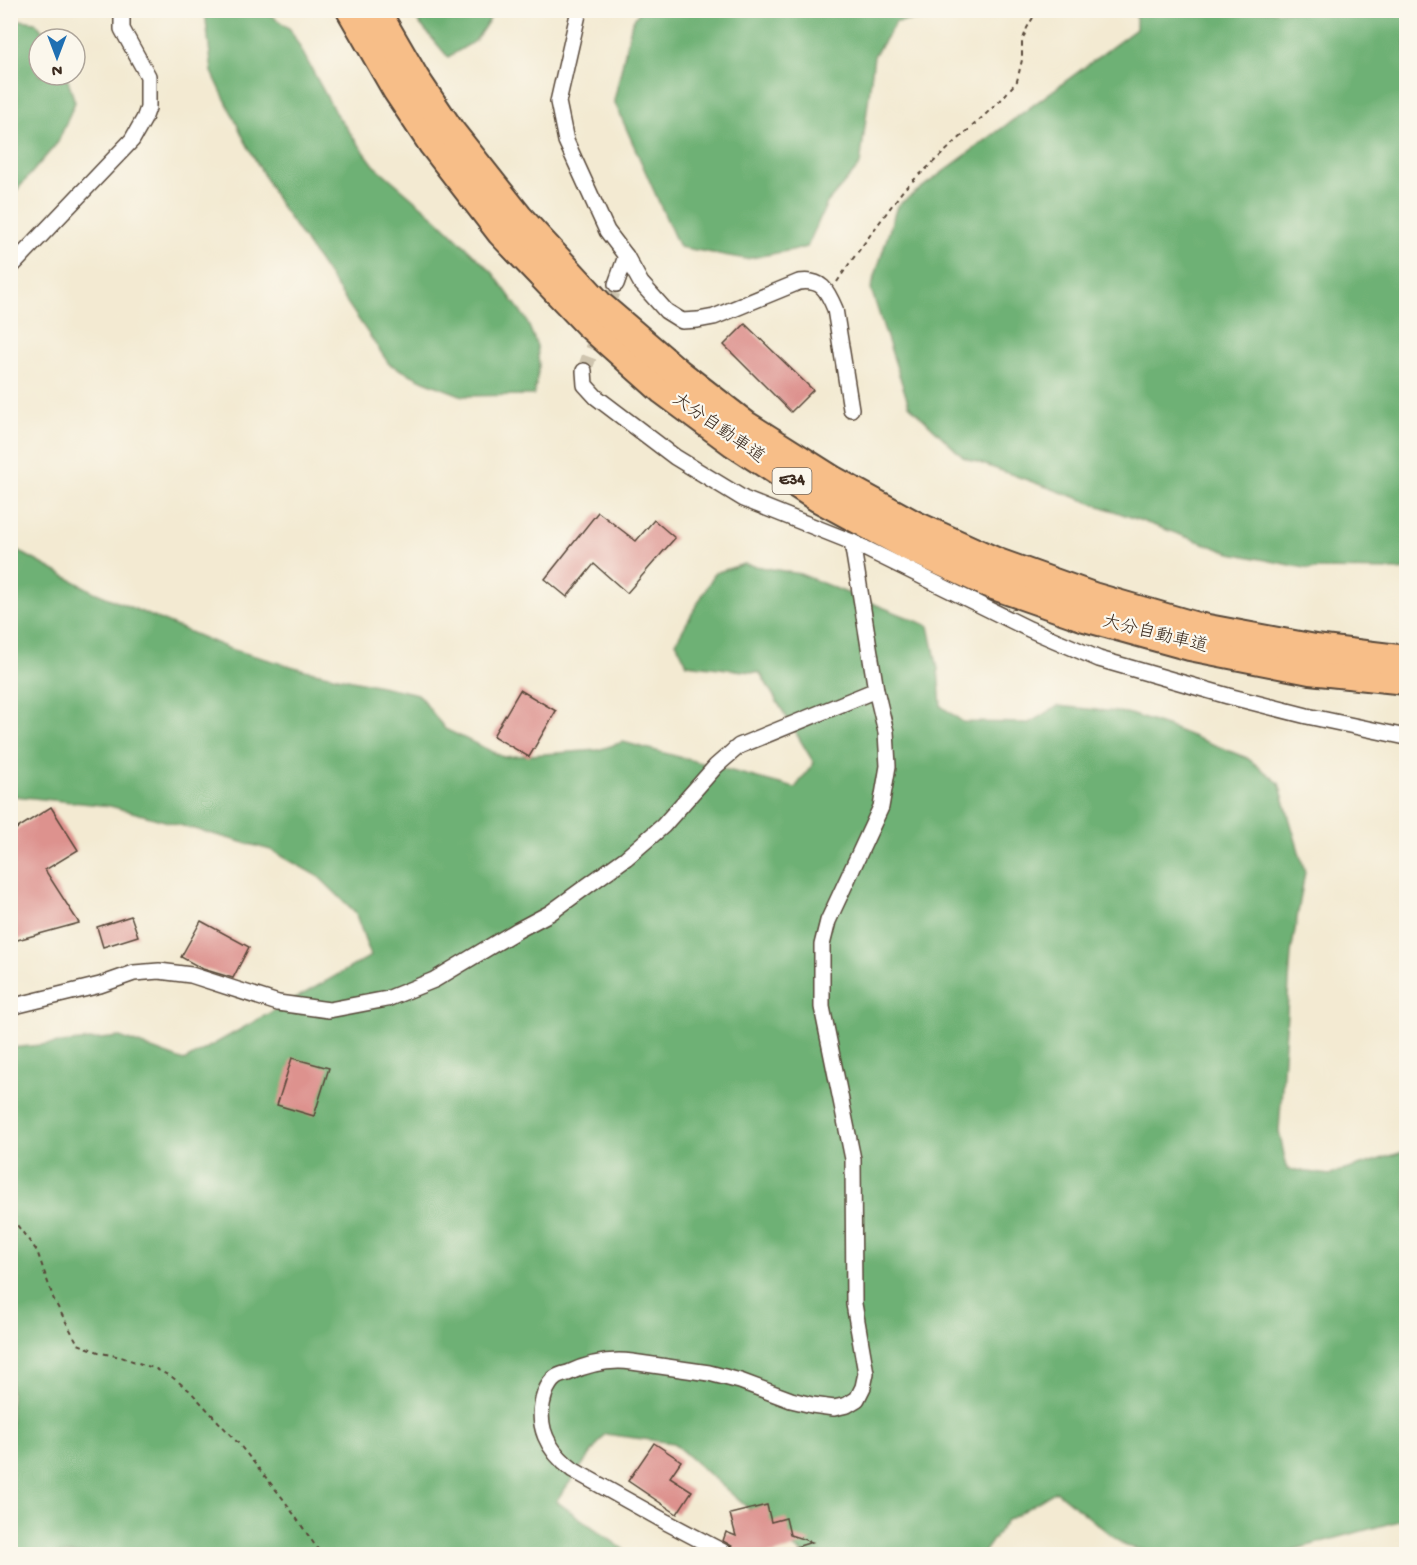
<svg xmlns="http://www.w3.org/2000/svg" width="1417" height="1565" font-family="'Gochi Hand','Klee One',sans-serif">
<rect width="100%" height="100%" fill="#fbf7ec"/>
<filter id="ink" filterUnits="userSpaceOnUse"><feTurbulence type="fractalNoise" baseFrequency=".0167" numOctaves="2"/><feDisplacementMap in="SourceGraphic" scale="12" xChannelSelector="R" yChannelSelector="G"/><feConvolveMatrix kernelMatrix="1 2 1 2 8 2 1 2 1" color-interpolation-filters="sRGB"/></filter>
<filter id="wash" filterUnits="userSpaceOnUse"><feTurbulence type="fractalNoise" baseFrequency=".008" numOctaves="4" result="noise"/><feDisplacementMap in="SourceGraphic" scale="24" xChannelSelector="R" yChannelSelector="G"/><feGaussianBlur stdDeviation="1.35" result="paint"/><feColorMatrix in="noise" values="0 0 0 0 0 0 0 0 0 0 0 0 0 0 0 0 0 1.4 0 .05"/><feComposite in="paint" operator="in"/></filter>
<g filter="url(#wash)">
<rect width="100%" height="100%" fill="#f3ead2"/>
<g fill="#6eb175" stroke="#546e4a" stroke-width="1.5">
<polygon points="205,11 265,11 290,29 336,114 374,165 437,219 493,273 526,319 537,346 539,366 534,395 463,396 424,381 389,364 279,203 245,141 212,72"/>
<polygon points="409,11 492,11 490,19 475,41 448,57"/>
<polygon points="640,11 640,10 971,11 958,16 896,22 874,56 860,165 827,203 807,247 746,259 679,247 614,101 632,22"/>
<polygon points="1136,11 1406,11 1406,570 1310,569 1231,553 963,457 909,405 871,289 897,206 1136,29"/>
<polygon points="11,19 35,22 49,39 39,39 39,75 66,75 75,102 58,142 11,197"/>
<polygon points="11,547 94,592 230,649 305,670 418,694 445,729 503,757 598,750 623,742 795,788 814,763 760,673 687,664 676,642 715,573 744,564 800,574 929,626 938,669 941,706 963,722 1029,723 1058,706 1127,713 1169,727 1247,758 1279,783 1305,872 1291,953 1279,1131 1287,1169 1329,1175 1406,1151 1406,1519 1278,1554 1161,1554 1125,1546 1056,1491 1006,1521 983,1554 804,1554 794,1548 673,1443 605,1434 556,1501 630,1554 11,1554 11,1048 120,1037 184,1061 371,956 355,912 319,877 271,850 110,806 14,796 11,798"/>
</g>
<g id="blocks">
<g fill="#dd928e">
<polygon points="745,324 813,390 791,412 724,345"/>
<polygon points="598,512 636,541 654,520 675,538 627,593 594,564 567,597 545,579"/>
<polygon points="520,690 556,711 529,757 493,736"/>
<polygon points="51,807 78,850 45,870 79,923 10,942 10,833"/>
<polygon points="131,916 138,936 103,947 97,927"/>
<polygon points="201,921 249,947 233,978 203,969 181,957"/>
<polygon points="292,1058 329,1068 314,1116 277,1105"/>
<polygon points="654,1443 681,1461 670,1477 692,1491 677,1514 628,1481"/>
<polygon points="767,1505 771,1522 786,1518 790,1535 812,1542 774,1554 746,1554 736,1551 732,1546 723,1541 726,1532 736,1536 730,1514"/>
</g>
</g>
</g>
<g filter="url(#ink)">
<use href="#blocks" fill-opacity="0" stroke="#574739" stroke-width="1.5"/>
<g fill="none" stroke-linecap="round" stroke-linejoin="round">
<polyline stroke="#cec4ae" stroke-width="15" stroke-dasharray="15 8" stroke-linecap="butt" points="584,371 616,284"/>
<g stroke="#574739" stroke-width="18">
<g id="minor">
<path d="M 579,10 L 558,102 L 566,141 L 607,231 L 626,256 L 641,283 L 666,311 L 682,321 L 698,320 L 714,317 L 799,282 C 822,279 827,290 835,309 L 851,409"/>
<polyline points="10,268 132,140 144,119 148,108 148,76 122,29 122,10"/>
<polyline points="616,284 626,256"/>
<polyline points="584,371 585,385 596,397 675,457 744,499 852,542 1029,629 1099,659 1228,696 1307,716 1406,737"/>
<polyline points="10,1007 100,985 134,973 159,971 191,975 278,1003 329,1010 387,999 434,980 518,930 550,913 587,886 626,858 663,826 716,766 739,746 876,690"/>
<path d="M 727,1554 L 666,1522 L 573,1470 C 548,1451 534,1425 545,1393 C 547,1388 551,1381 555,1378 C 559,1375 564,1374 568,1373 C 588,1364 610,1359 632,1362 L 709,1373 L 740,1381 L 791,1400 L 812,1405 L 834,1408 L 847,1405 L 857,1399 L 863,1387 L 866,1373 L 854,1304 L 853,1159 L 822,1007 L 822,945 L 828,921 L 881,807 L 888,766 L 886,732 L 876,690 L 852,542"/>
</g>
</g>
<g stroke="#574739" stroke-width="32">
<g id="motorway">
<polyline points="351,10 397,90 433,144 501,232 588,323 663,390 733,442 819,498 906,545 988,583 1085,617 1190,646 1310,670 1406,680"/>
<polyline points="375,10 415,79 450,131 518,217 601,307 678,373 745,425 832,480 914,525 998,563 1093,597 1197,627 1315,649 1406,660"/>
</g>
</g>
<g stroke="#574739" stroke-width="2" stroke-dasharray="4.5 4.5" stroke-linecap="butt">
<polyline points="837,282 849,264 904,189 1000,101 1017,81 1022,60 1022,42 1027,28 1035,14 1039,10"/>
<polyline points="10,1220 17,1225 37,1251 54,1300 78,1344 101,1353 121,1357 156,1369 172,1377 190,1391 238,1443 284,1500 321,1554"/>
</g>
<use href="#minor" stroke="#fff" stroke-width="15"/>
<use href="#motorway" stroke="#f7be88" stroke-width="28"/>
</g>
</g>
<g text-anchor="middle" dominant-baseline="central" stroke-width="4.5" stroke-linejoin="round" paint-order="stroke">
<rect fill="#fbf7ec" stroke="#75685c" stroke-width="1.5" x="772.5" y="468" width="39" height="26" rx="4.5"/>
<g font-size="16" font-weight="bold" fill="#3b2a1e">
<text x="792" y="481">E34</text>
</g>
<g font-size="18" fill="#3b2a1e" stroke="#fbf7ec">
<text transform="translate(718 429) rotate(35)">大分自動車道</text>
<text transform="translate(1155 635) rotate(14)">大分自動車道</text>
</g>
</g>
<rect width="1417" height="1565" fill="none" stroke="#fbf7ec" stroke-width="36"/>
<g transform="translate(57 57) rotate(180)"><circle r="28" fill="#fbf7ec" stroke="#aea59a" stroke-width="1.5"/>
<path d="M0-4.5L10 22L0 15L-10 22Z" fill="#1f6fb2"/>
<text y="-9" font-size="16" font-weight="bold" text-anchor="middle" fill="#3b2a1e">N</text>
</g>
</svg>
